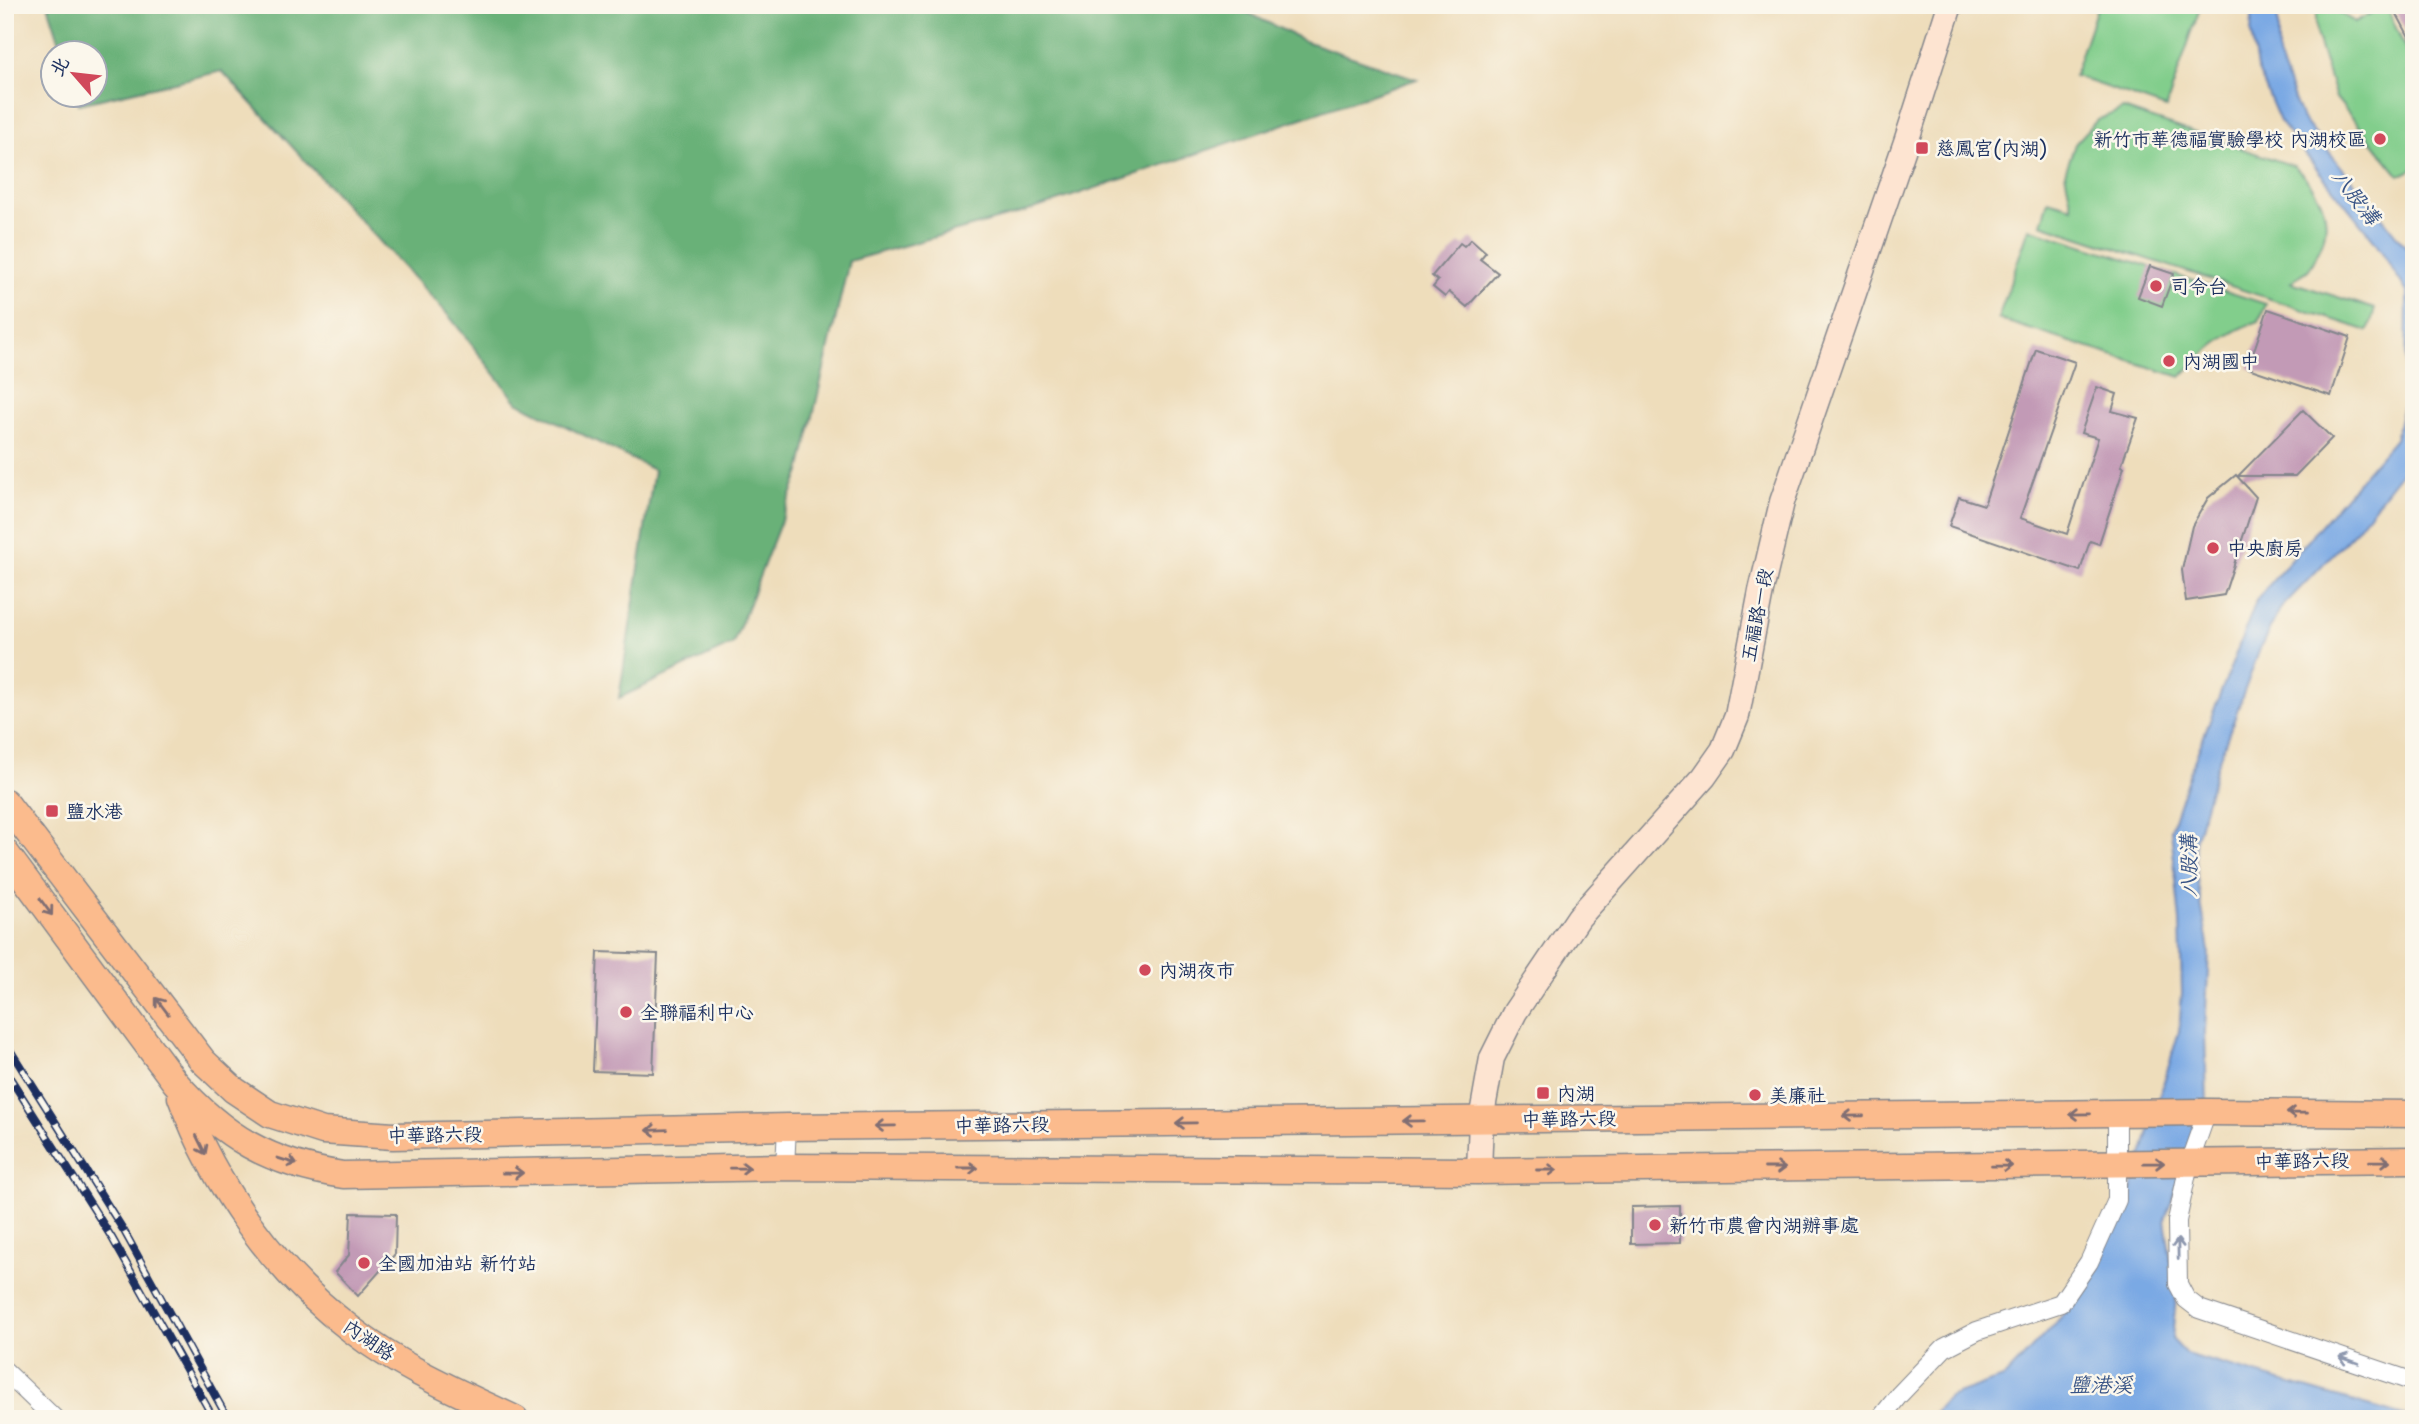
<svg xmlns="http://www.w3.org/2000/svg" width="2419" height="1424" font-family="'Shantell Sans','LXGW WenKai TC',sans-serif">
<rect width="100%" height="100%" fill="#fbf7ec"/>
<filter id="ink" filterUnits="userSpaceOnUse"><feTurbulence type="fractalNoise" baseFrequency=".0143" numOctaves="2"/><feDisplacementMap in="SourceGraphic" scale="14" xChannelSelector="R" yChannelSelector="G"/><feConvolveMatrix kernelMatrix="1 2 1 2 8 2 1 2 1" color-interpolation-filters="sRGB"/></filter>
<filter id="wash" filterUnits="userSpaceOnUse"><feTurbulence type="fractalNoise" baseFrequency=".00686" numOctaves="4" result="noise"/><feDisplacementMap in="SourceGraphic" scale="28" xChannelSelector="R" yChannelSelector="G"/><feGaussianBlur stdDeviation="1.57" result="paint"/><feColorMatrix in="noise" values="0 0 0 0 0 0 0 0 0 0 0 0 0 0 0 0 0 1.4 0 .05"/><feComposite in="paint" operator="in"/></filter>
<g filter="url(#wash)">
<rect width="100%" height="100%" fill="#edb"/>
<g fill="#82ce8c" stroke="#4e7e75" stroke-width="2">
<polygon points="2098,5 2201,5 2166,108 2074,76"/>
<polygon points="2316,5 2326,5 2355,22 2386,5 2414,69 2414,169 2400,176 2336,98 2316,34"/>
<path d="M 2123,109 L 2294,166 C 2320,192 2337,219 2317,254 C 2315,259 2312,265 2309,269 C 2304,274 2296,277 2291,282 L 2375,309 L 2368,331 L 2041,224 L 2048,200 L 2072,207 L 2065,173 L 2075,144 L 2097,120 Z"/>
<path d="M 2029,228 L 2266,304 L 2259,321 C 2225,332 2205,352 2181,377 L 1998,319 Z"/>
</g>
<polygon fill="#69b178" stroke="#42706b" stroke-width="2" points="48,5 1232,5 1305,41 1417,79 1028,211 849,261 800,472 733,644 619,698 654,470 517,402 449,316 222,71 79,104 76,95 94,94 94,52 63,52"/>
<polygon fill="#7aa9e4" stroke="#4a6ca1" stroke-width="2" points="2253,5 2278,5 2278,56 2301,117 2414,257 2414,440 2403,470 2357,529 2280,609 2261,646 2216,768 2195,842 2197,878 2209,951 2205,1031 2207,1104 2165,1219 2176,1298 2172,1339 2186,1354 2414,1419 1929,1419 1949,1397 2005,1377 2064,1314 2126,1209 2179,1031 2182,993 2180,921 2171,829 2190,772 2257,599 2395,439 2406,394 2407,292 2375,241 2281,124 2257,68 2251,33"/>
<g id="blocks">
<g fill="#c29ab6">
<polygon points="2392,5 2414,5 2414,46"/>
<polygon points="1471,239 1486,252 1480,259 1498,273 1467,307 1449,292 1445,297 1433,287 1438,281 1432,276 1460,243 1464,246"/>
<polygon points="2150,266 2174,274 2162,306 2138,297"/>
<polygon points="2268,309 2350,337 2331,396 2248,368"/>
<polygon points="2036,349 2075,362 2020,518 2067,534 2098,438 2081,433 2097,387 2117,394 2112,411 2138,418 2121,466 2124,467 2099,544 2090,541 2080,571 1949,526 1959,497 1984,505"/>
<polygon points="2303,410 2332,438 2295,476 2238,476"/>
<polygon points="2236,475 2256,497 2224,595 2186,601 2182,570 2192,526 2208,498"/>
<polygon points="598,952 658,954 653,1073 593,1071"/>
<polygon points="1680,1206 1680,1243 1631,1244 1631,1207"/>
<polygon points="351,1213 396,1214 395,1254 358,1296 335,1272 349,1255"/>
</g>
</g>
</g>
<g filter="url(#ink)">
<use href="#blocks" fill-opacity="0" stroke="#84868c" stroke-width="2"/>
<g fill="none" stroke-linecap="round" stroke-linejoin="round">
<g stroke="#84868c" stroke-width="20">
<g id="minor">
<polyline points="2207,1112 2189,1163 2177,1221 2178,1284 2186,1299 2199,1309 2414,1382"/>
<polyline points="785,1167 787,1127"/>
<polyline points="5,1371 55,1419"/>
<polyline points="1880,1419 1899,1395 1944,1348 1977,1331 2061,1303 2089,1262 2117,1200 2117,1114"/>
</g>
</g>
<g stroke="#84868c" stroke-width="27">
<polyline id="secondary" points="1479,1171 1481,1120 1492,1058 1515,1012 1579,917 1704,777 1723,750 1737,716 1761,591 1782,502 1906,142 1950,5"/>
</g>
<g stroke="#84868c" stroke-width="29">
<g id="primary">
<polyline points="5,802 203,1061 234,1090 270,1114 323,1131 393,1136 787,1127 2207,1112 2414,1114"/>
<path d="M 5,852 L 175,1082 C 223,1137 270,1164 343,1175 L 785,1167 L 1479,1171 L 2414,1160"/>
<path d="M 181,1097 C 214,1187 275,1272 352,1330 C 401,1368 460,1393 515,1419"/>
</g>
</g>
<use href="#minor" stroke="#fff" stroke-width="18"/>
<use href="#secondary" stroke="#fde4d1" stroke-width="24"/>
<use href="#primary" stroke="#fbbb8d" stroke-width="26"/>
<g stroke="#1b2f5e" stroke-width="8">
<g id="rail">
<polyline points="5,1042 124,1231 228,1419"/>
<polyline points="5,1070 112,1238 214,1419"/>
</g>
</g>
<use href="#rail" stroke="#fbf7ec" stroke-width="5" stroke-dasharray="16" stroke-linecap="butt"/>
</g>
<defs><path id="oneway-shaft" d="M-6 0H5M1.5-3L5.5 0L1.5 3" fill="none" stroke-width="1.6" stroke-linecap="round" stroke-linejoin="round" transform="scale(1.75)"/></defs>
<g stroke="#806e73">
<use href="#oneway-shaft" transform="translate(46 907) rotate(54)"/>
<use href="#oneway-shaft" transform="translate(162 1006) rotate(-127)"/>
<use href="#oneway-shaft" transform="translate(2297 1113) rotate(-179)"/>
<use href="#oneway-shaft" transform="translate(2080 1114) rotate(179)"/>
<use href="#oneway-shaft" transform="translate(1853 1116) rotate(179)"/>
<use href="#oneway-shaft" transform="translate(1413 1121) rotate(179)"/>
<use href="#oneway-shaft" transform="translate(1186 1123) rotate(179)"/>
<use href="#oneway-shaft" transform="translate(885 1126) rotate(179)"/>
<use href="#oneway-shaft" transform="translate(657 1130) rotate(178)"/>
<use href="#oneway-shaft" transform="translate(201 1145) rotate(64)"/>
<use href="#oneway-shaft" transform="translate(287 1161) rotate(17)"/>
<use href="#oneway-shaft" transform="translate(2380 1161) rotate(-1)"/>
<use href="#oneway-shaft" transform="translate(2154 1163) rotate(-1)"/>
<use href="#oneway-shaft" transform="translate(2002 1166) rotate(-1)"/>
<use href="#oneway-shaft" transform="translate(740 1168) rotate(-1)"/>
<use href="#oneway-shaft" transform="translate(968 1168)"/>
<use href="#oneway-shaft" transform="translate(1775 1168)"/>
<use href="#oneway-shaft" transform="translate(1547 1170)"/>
<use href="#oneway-shaft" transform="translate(513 1173) rotate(-1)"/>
</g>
<g stroke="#8d97ae">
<use href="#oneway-shaft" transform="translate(2178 1249) rotate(-91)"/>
<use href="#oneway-shaft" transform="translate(2349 1360) rotate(-161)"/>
</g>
</g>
<g fill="#d1495b" stroke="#fbf7ec" stroke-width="2.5">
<circle cx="2380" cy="139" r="7"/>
<rect x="1915" y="141" width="14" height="14" rx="3.5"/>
<circle cx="2156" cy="286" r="7"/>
<circle cx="2169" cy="361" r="7"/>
<circle cx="2213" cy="548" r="7"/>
<rect x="45" y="804" width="14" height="14" rx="3.5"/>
<circle cx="1145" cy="970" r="7"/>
<circle cx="626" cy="1012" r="7"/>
<rect x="1536" y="1086" width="14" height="14" rx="3.5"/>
<circle cx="1755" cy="1095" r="7"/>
<circle cx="1655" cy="1225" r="7"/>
<circle cx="364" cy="1263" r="7"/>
</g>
<g text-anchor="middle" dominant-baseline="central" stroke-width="5" stroke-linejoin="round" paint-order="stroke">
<g font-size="19" fill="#1b2f5e" stroke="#fbf7ec" text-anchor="start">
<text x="2366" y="139" text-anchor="end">新竹市華德福實驗學校 内湖校區</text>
<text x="1936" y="148">慈鳳宮(內湖)</text>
<text x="2170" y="286">司令台</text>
<text x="2183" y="361">內湖國中</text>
<text x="2227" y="548">中央廚房</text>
<text x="66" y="811">鹽水港</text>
<text x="1159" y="970">內湖夜市</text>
<text x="640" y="1012">全聯福利中心</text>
<text x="1557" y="1093">內湖</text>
<text x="1769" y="1095">美廉社</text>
<text x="1669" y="1225">新竹市農會內湖辦事處</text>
<text x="378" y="1263">全國加油站 新竹站</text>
</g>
<g font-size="19" fill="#1b2f5e" stroke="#fbf7ec">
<text transform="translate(1757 615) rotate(-79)">五福路一段</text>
<text transform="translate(1569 1119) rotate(-1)">中華路六段</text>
<text transform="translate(1002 1125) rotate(-1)">中華路六段</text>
<text transform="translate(435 1135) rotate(-1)">中華路六段</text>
<text transform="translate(2302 1161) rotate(-1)">中華路六段</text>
<text transform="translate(369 1340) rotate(34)">內湖路</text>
</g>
<g font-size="21" font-style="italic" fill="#385486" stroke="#fbf7ec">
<text transform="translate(2356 197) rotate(52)">八股溝</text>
<text transform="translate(2189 866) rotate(-91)">八股溝</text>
<text x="2101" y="1385">鹽港溪</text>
</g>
</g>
<rect width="2419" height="1424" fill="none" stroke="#fbf7ec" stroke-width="28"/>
<g transform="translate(74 74) rotate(298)"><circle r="33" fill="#fbf7ec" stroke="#a1a7b3" stroke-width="2"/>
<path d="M0-5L12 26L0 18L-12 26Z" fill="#d1495b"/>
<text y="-10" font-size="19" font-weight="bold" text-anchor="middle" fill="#1b2f5e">北</text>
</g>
</svg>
